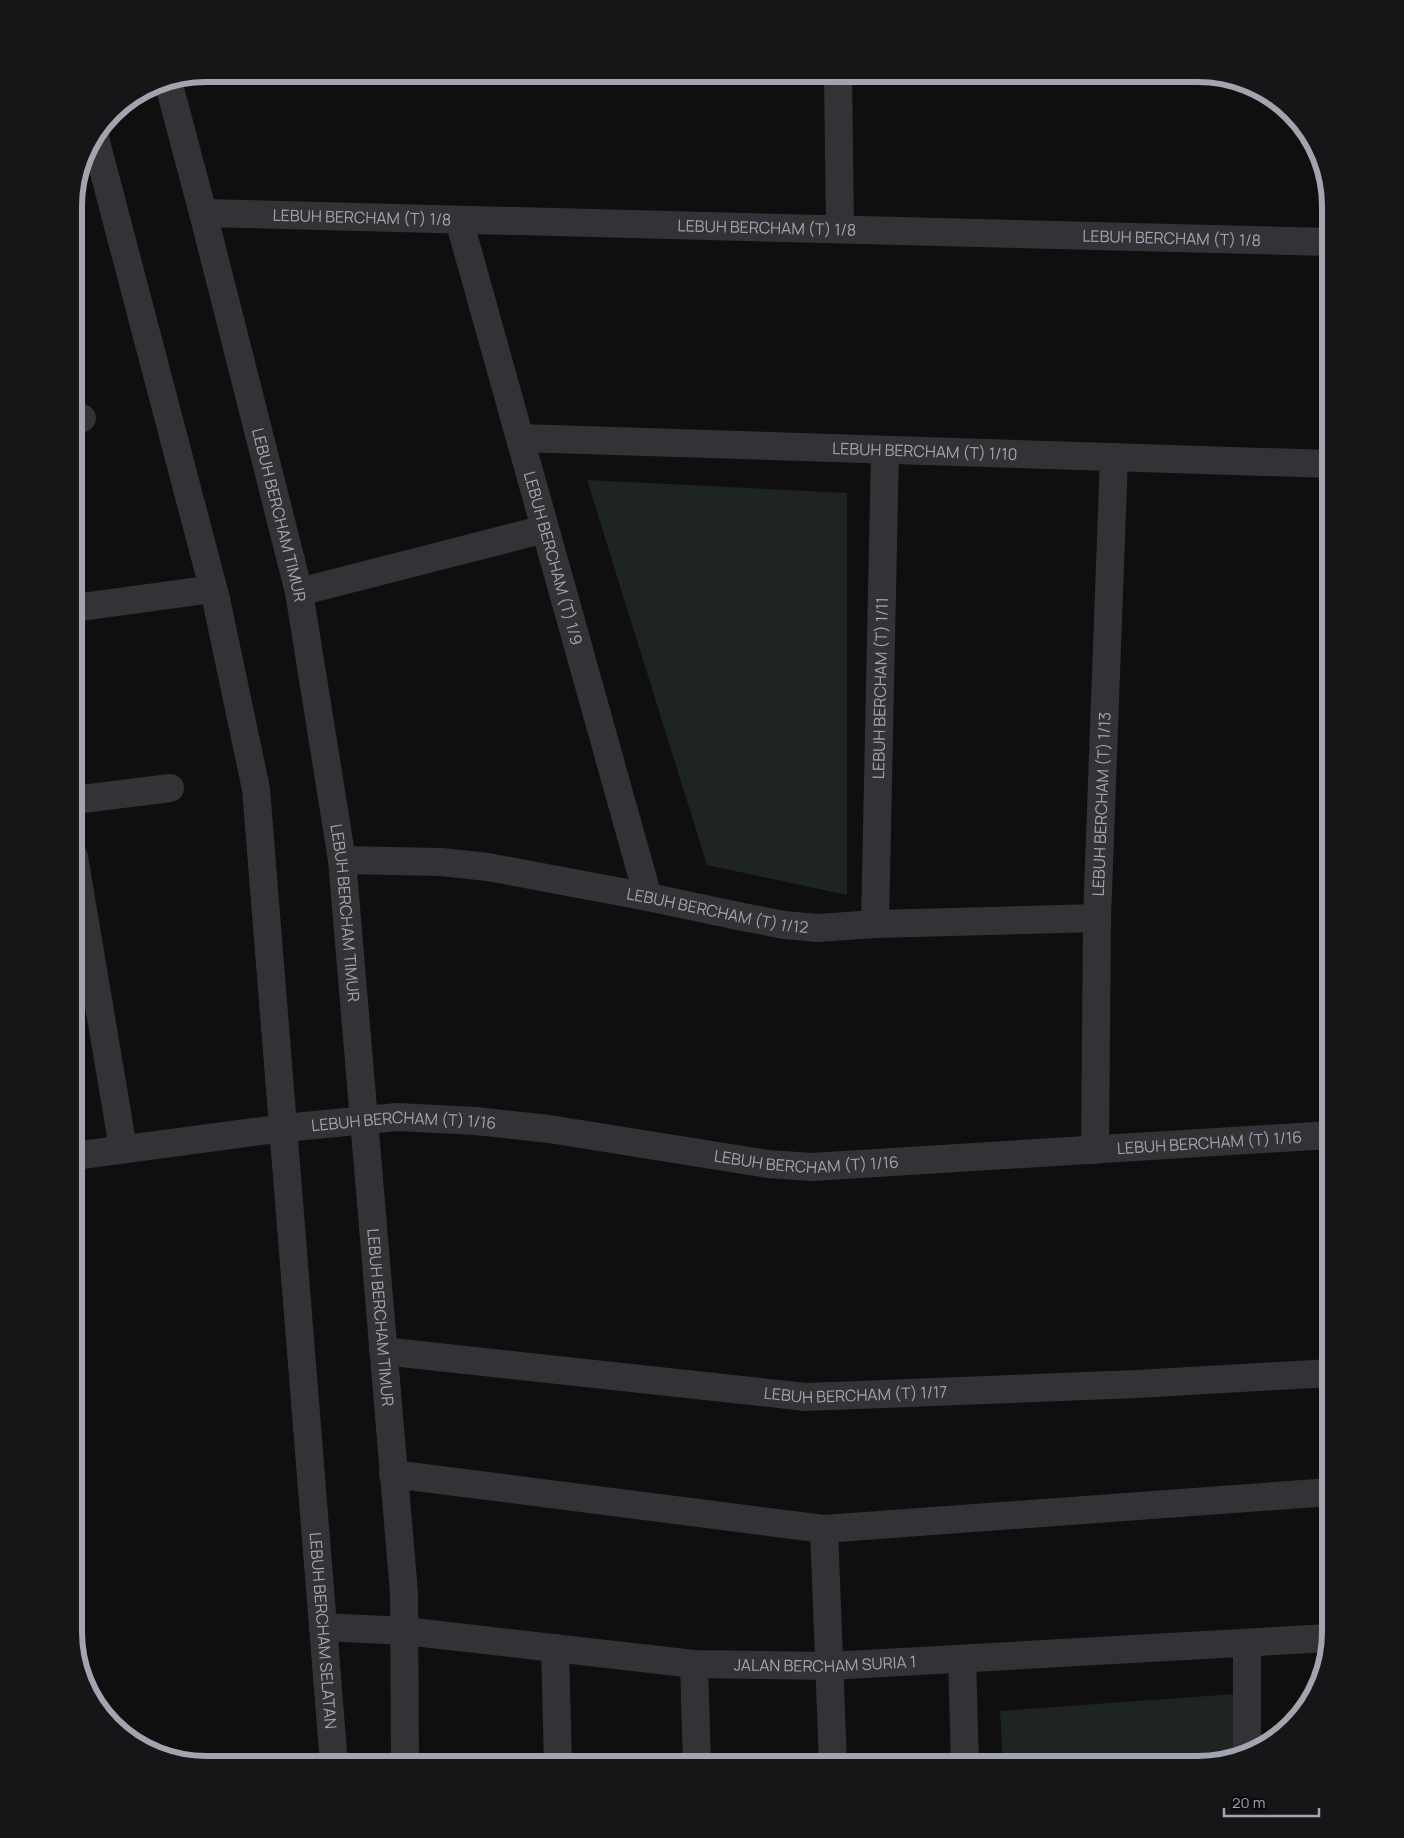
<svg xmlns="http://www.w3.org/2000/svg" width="1404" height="1838" font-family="Manrope,sans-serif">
<rect width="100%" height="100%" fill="#0f0f10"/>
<g fill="#1e2420">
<polygon points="587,480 847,493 847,895 707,865"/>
<polygon points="1235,1694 1234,1753 1198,1764 1003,1764 1000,1711"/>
</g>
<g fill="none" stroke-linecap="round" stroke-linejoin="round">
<g stroke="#333337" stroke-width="28">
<polyline points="838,74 840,229"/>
<path id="s1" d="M 168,81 L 203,213 L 299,592 L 342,860 L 404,1593 L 405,1764"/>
<path id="s2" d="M 95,138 L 216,599 L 256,789 L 334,1764"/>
<path id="s3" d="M 203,213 L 1330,242"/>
<path id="s4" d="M 459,220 L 648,897"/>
<polyline points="74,419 82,418"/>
<path id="s5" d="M 520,438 L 1330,464"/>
<polyline points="299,592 545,529"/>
<polyline points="74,608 213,589"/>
<polyline points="74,800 170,788"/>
<polyline points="74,857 123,1148"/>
<path id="s6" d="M 342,860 L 441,862 L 488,867 L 648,897 L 743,917 L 784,925 L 818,928 L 875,924 L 1097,918"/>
<path id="s7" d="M 875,924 L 885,450"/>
<path id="s8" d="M 1095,1150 L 1097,918 L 1114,457"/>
<path id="s9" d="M 74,1156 L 284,1128 L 397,1117 L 476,1121 L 549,1129 L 768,1164 L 812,1167 L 1330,1135"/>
<path id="s10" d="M 383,1351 L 806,1397 L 1137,1384 L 1330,1373"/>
<polyline points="393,1474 824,1529 1330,1492"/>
<polyline points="824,1529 833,1764"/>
<path id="s11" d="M 323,1627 L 405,1631 L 694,1664 L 829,1666 L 1329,1638"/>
<polyline points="1247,1644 1247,1749"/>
<polyline points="555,1648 558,1764"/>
<polyline points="962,1659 965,1764"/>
<polyline points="694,1664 697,1764"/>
</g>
</g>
<g text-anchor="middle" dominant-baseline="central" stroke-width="4.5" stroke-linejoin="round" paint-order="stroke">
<g font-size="16" fill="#a2a4b0" stroke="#0a0a0b">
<text stroke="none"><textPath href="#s3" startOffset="159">LEBUH BERCHAM (T) 1/8</textPath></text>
<text stroke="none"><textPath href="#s3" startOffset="564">LEBUH BERCHAM (T) 1/8</textPath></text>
<text stroke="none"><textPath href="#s3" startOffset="969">LEBUH BERCHAM (T) 1/8</textPath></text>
<text stroke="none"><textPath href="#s5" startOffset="405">LEBUH BERCHAM (T) 1/10</textPath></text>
<text stroke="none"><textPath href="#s1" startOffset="448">LEBUH BERCHAM TIMUR</textPath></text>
<text stroke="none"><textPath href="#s4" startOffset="351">LEBUH BERCHAM (T) 1/9</textPath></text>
<text stroke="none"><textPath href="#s7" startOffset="236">LEBUH BERCHAM (T) 1/11</textPath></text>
<text stroke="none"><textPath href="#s8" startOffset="346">LEBUH BERCHAM (T) 1/13</textPath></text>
<text stroke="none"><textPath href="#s6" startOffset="380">LEBUH BERCHAM (T) 1/12</textPath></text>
<text stroke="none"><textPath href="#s1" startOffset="852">LEBUH BERCHAM TIMUR</textPath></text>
<text stroke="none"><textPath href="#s9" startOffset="332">LEBUH BERCHAM (T) 1/16</textPath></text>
<text stroke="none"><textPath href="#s9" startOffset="1142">LEBUH BERCHAM (T) 1/16</textPath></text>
<text stroke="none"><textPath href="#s9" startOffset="738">LEBUH BERCHAM (T) 1/16</textPath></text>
<text stroke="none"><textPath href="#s1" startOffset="1258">LEBUH BERCHAM TIMUR</textPath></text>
<text stroke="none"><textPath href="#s10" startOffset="475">LEBUH BERCHAM (T) 1/17</textPath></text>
<text stroke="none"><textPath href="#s2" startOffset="1515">LEBUH BERCHAM SELATAN</textPath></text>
<text stroke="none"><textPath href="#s11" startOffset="504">JALAN BERCHAM SURIA 1</textPath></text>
</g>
</g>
<path d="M0 0H1404V1838H0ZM206 82H1198A124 124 0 0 1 1322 206V1632A124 124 0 0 1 1198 1756H206A124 124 0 0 1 82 1632V206A124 124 0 0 1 206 82Z" fill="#161618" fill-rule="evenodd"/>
<path fill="none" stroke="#a2a4b0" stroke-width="6" d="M206 82H1198A124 124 0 0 1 1322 206V1632A124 124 0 0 1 1198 1756H206A124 124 0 0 1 82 1632V206A124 124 0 0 1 206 82Z"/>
<path d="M1224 1808v8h95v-8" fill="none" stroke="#a2a4b0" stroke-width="2.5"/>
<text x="1232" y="1808" font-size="15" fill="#a2a4b0" stroke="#0a0a0b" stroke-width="4" paint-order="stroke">20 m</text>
</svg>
